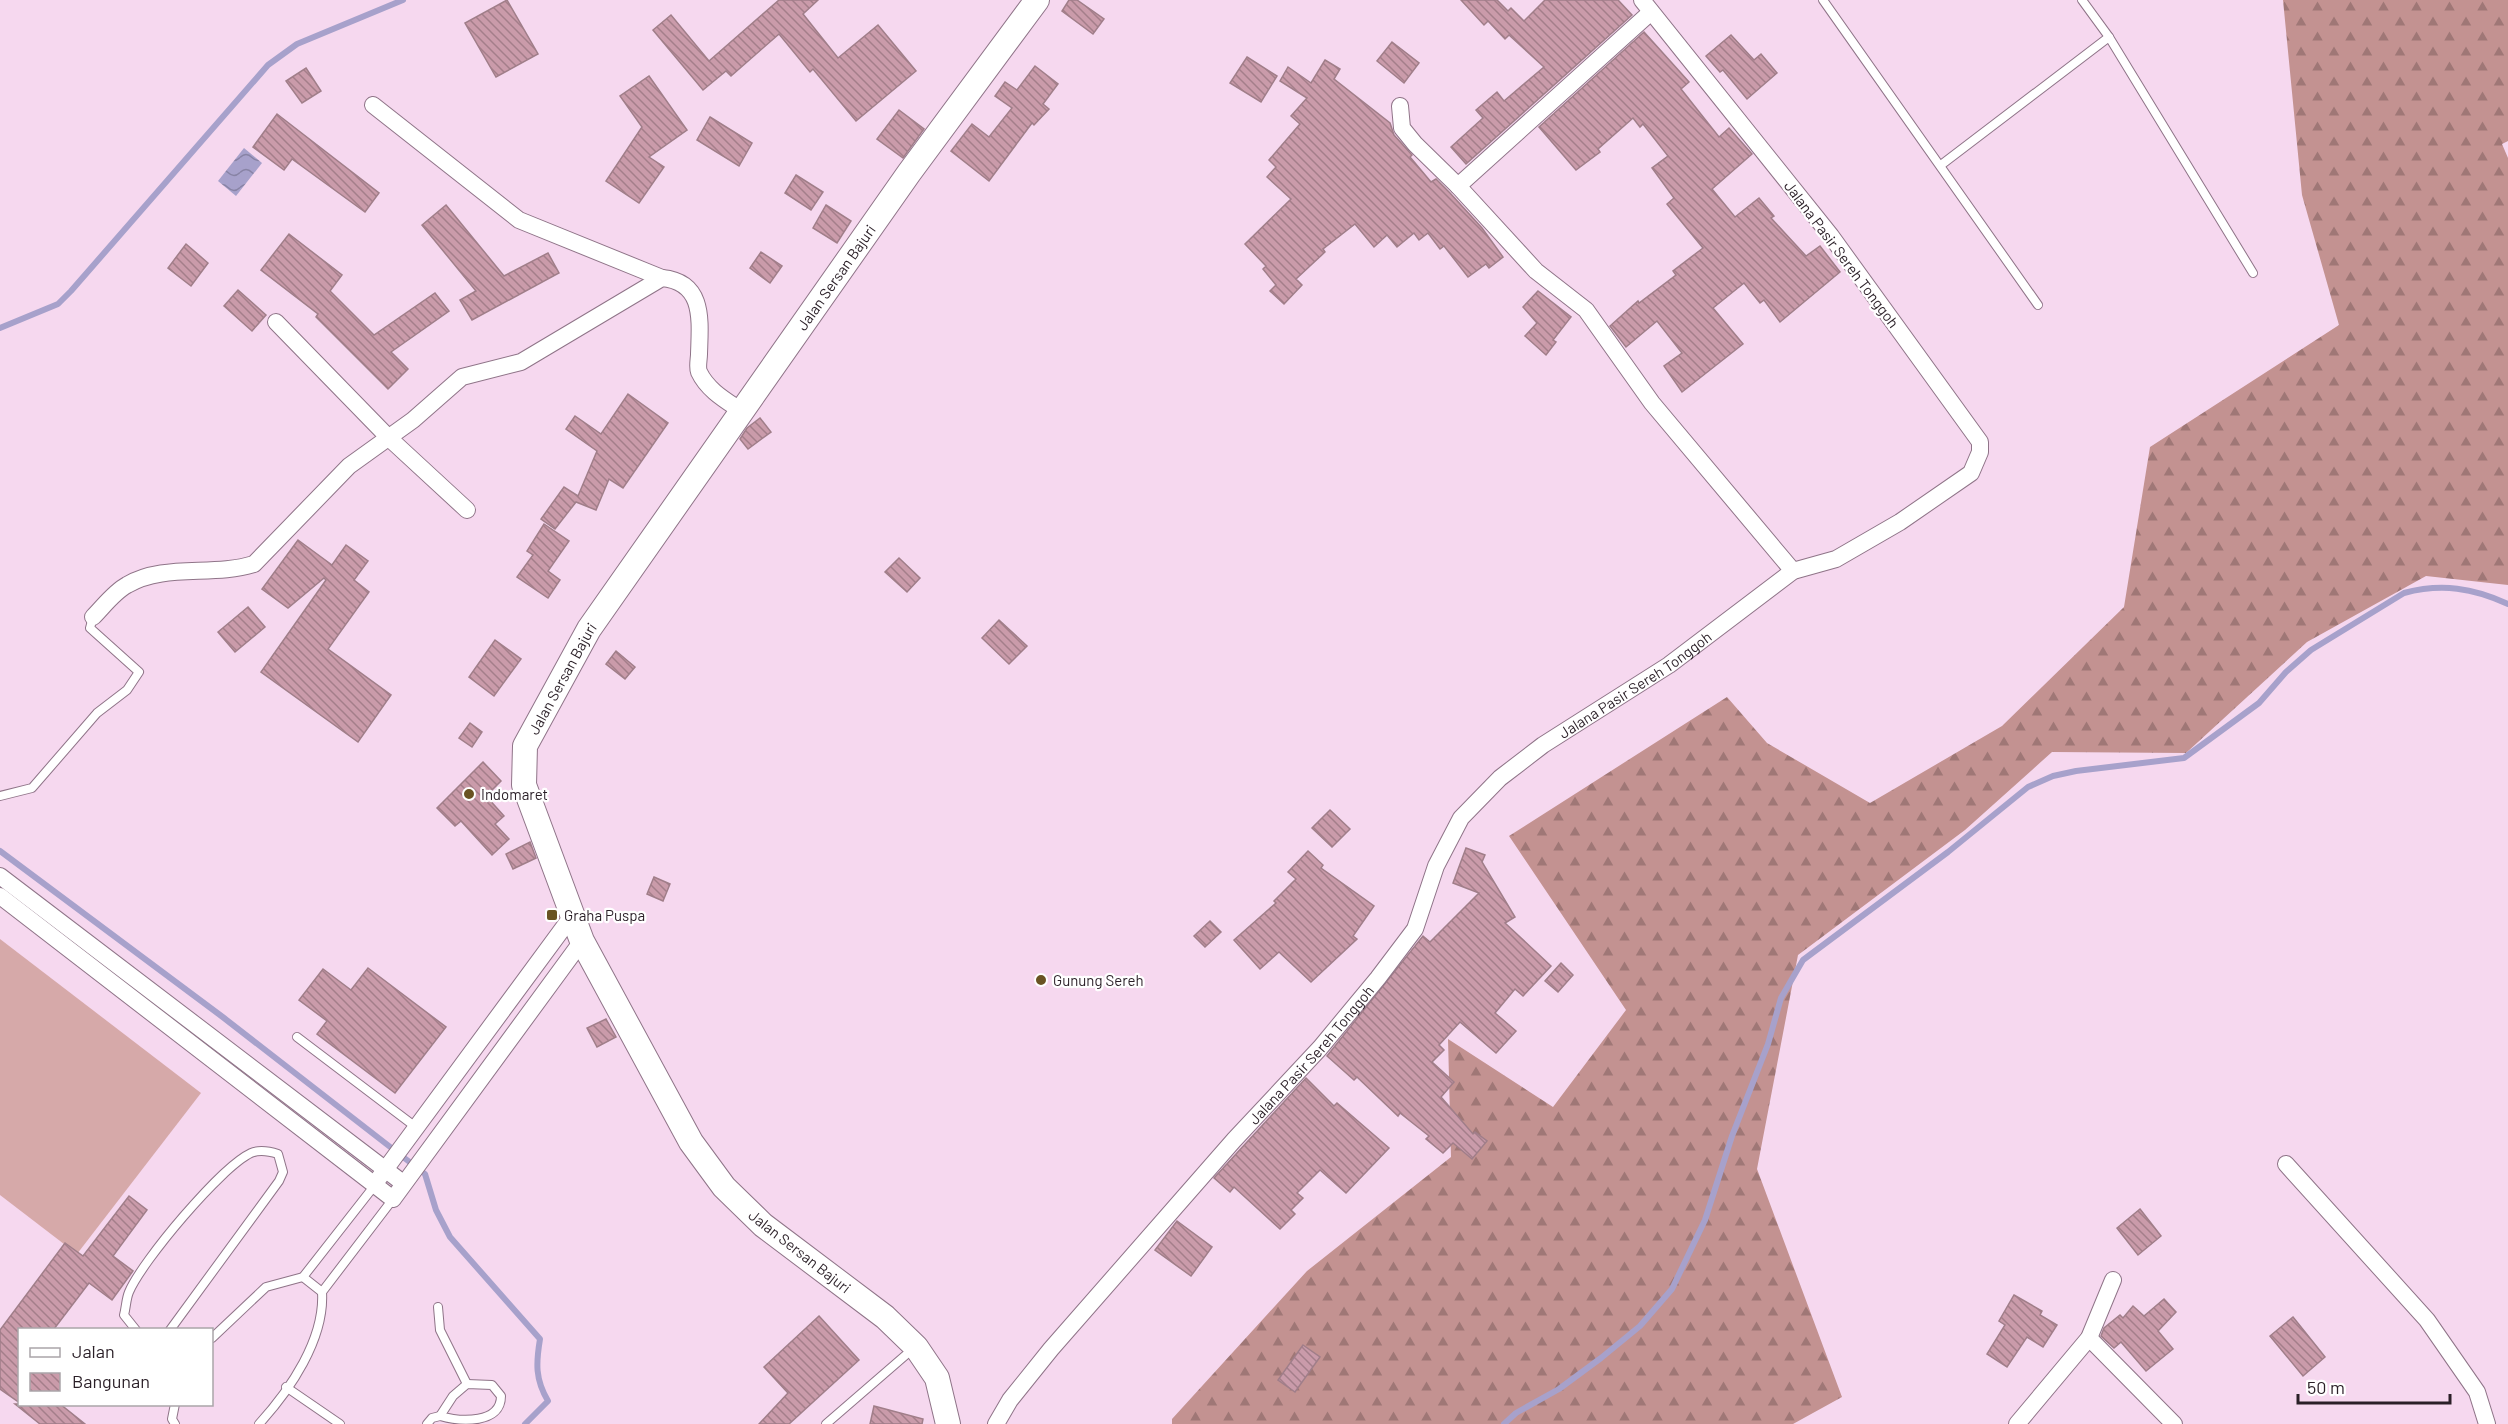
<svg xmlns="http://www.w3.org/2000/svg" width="2508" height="1424" font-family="Barlow,sans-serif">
<defs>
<pattern id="forest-firs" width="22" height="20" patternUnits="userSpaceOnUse" patternTransform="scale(1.5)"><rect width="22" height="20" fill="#c39291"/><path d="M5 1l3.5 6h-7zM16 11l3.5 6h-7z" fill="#9f7776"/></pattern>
<pattern id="water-waves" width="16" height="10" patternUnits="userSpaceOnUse" patternTransform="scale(1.5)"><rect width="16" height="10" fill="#a7a1cb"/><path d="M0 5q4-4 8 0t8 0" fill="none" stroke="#8883a5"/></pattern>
<pattern id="building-back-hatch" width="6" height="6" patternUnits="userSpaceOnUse" patternTransform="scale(1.5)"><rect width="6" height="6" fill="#ca9baa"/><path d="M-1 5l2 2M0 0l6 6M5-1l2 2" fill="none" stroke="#a47e8a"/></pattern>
</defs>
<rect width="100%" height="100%" fill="#f6d8ef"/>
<polygon fill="#d6a9a9" points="0,939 201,1093 77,1254 0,1195"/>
<polygon fill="url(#forest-firs)" points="2283,0 2508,0 2508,141 2502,144 2508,158 2508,585 2426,576 2307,642 2186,753 2052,752 1965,830 1798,955 1757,1169 1842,1397 1793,1424 1172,1424 1172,1419 1307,1271 1451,1157 1448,1039 1553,1107 1626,1010 1509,836 1727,697 1767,743 1870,803 2002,726 2124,607 2150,447 2339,325 2302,195"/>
<polygon fill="url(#water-waves)" points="244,148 262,163 236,196 218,181"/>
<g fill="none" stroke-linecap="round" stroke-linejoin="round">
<g stroke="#a7a1cb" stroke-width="6">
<polyline points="0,328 58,304 71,291 268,65 297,44 403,0"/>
<path d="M 0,851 L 224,1018 L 425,1174 L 436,1210 L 450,1237 L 540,1339 C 536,1363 535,1379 548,1401 L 525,1424"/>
<path d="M 1504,1424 L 1516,1413 L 1559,1389 L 1601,1358 L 1640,1326 L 1672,1289 L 1705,1220 L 1732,1136 L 1768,1044 L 1781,998 L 1803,960 L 1948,852 L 2028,787 L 2053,776 L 2076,771 L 2184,758 L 2259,703 L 2286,672 L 2311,650 L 2404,593 C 2442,583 2473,588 2508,604"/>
</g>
</g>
<g fill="url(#building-back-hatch)" stroke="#a07e89" stroke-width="1.5">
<polygon points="507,0 538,54 496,77 465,23"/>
<polygon points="779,0 818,0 803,14 838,58 878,25 916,71 856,121 813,69 810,72 779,34 731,76 726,71 703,90 653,30 671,15 709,61"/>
<polygon points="1069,0 1077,0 1104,19 1093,34 1062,11"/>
<polygon points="1461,0 1497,0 1508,11 1511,8 1524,21 1545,0 1618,0 1632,15 1466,164 1451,147 1483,118 1476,110 1497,92 1504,101 1544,67 1509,35 1505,39 1488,21 1484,25"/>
<polygon points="1644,32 1689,82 1681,89 1719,137 1729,128 1752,154 1712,189 1735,217 1759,198 1774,216 1771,218 1806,256 1820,246 1840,272 1780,322 1764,300 1760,303 1744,283 1713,308 1743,344 1682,392 1664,366 1682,353 1657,321 1626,347 1610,326 1638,301 1639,303 1676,275 1673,271 1703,248 1667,204 1674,198 1652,168 1668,156 1643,124 1640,127 1633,118 1598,149 1600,152 1576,170 1539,127"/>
<polygon points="1731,35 1754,60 1761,54 1777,73 1747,99 1723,70 1720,72 1706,56"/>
<polygon points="1392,42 1419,63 1404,83 1377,61"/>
<polygon points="1247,57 1277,76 1261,102 1230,83"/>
<polygon points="1325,60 1340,69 1334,79 1390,123 1394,135 1412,155 1410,157 1431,182 1436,179 1450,193 1482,228 1503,257 1489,268 1486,264 1468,277 1444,246 1440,249 1428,233 1419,240 1414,233 1397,247 1387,235 1374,247 1355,224 1323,249 1325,252 1296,279 1302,285 1284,304 1270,291 1276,285 1263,269 1266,266 1245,244 1291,199 1267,177 1276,167 1269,160 1300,124 1291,116 1307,98 1280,81 1288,67 1311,83"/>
<polygon points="1035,66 1058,84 1043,104 1049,109 1034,125 1032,123 989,181 951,151 972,124 989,137 1012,108 995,96 1005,82 1017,90"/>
<polygon points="306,68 321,91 302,103 286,81"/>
<polygon points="649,76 687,130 649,157 664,167 639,203 606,181 642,127 620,96"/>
<polygon points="899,110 924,129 903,158 877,139"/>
<polygon points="277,114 379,193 365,212 292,159 284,170 253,147"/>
<polygon points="710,117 752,143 739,166 697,140"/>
<polygon points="796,175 823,192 811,210 785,193"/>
<polygon points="446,205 504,276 548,253 559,273 472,320 460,300 476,291 422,225"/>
<polygon points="826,205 851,221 837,243 813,228"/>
<polygon points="289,234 342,275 330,291 374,335 435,293 449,311 391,352 408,369 388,389 316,317 318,314 261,270"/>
<polygon points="186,244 208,263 191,286 168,268"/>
<polygon points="761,252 782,266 770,283 750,268"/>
<polygon points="238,290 266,315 252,331 224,306"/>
<polygon points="1538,291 1571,317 1553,340 1556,342 1546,355 1525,336 1537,323 1523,307"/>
<polygon points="628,394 668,423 623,488 609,479 596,510 576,502 555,529 541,519 564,487 578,496 597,451 566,429 575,416 601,434"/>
<polygon points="760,418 771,432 748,449 740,439 747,428"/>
<polygon points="544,524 569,541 548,571 560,580 548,598 517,577 533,555 527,551"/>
<polygon points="298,540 332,565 346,545 368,561 354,580 369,592 328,649 391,695 358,742 261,672 326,580 324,578 288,608 262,589"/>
<polygon points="899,558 920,578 907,592 885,572"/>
<polygon points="248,607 265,627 235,652 218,632"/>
<polygon points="999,620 1027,646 1009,664 982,638"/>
<polygon points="495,640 521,659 494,696 469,677"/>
<polygon points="616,651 635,667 625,679 606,664"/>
<polygon points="470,723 482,732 472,747 459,738"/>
<polygon points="483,762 501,781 486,796 504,816 495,824 509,839 492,855 461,821 455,826 437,808"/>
<polygon points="1330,810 1350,829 1332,847 1312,828"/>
<polygon points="530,842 536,858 513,869 506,854"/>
<polygon points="1466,848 1485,855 1482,862 1515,917 1505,923 1551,966 1523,996 1515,989 1495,1013 1516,1031 1496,1053 1460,1022 1439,1045 1444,1050 1432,1062 1454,1082 1441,1097 1473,1134 1475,1132 1487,1141 1472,1159 1453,1143 1443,1153 1426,1139 1429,1136 1400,1113 1398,1116 1357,1077 1354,1080 1327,1056 1423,936 1430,942 1479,893 1453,883"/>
<polygon points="1308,851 1323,865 1321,868 1374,906 1353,936 1357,939 1311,982 1279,952 1260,969 1234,940 1276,903 1274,901 1296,879 1288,872"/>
<polygon points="654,877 670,884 663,901 647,894"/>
<polygon points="1210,921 1221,932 1205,947 1194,936"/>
<polygon points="1561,963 1573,975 1558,992 1545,981"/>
<polygon points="368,968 446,1027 395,1093 317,1034 327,1021 299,1000 323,969 351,990"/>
<polygon points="606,1019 616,1037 597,1047 587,1028"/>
<polygon points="1306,1078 1334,1106 1337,1103 1389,1148 1346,1193 1320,1170 1297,1193 1303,1198 1291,1210 1295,1214 1280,1229 1234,1187 1230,1192 1214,1178"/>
<polygon points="129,1196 147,1210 113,1256 133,1271 112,1300 89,1283 54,1329 20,1329 20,1403 0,1389 0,1330 65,1243 83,1256"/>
<polygon points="2140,1209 2161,1236 2138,1255 2117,1228"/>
<polygon points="1177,1221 1212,1247 1191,1276 1155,1250"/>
<polygon points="2014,1295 2042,1311 2040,1315 2057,1325 2043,1347 2027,1337 2007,1367 1987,1354 2005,1325 1999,1321"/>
<polygon points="2164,1299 2176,1312 2158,1331 2173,1349 2146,1371 2121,1342 2114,1348 2101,1336 2104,1328 2120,1315 2123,1318 2133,1306 2144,1316"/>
<polygon points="819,1316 859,1360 789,1424 759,1424 788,1393 764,1367"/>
<polygon points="2293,1317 2325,1357 2303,1376 2270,1336"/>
<polygon points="1303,1345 1320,1357 1295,1392 1278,1380"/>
<polygon points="15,1404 60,1404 85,1424 40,1424"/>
<polygon points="874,1406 923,1419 922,1424 870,1424"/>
</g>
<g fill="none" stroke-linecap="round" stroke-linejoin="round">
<g stroke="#8f7488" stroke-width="10">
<g id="lane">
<polyline points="1823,0 2038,305"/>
<polyline points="2082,0 2109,37 2253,273"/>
<polyline points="1941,165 2109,37"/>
<polyline points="0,796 32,788 97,713 127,690 139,672 90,628 93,617"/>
<polyline points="297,1037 417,1128"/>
<polyline points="303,1277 322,1292"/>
<polyline points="438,1307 440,1330 467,1384"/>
<path d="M 136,1330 L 124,1315 C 126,1308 126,1299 129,1292 C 142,1261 221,1167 251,1153 C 260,1149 269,1151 278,1154 L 283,1172 L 279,1181 L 170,1330"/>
<polyline points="212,1338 266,1287 303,1277 375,1185"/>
<path d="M 467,1384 L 492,1385 L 501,1396 C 501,1424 461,1422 440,1416 L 453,1396 Z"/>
<polyline points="286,1387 340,1424"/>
<polyline points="175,1424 172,1419 175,1404"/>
<path d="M 259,1424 C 290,1390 325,1339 322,1292 L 393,1199"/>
<polyline points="427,1424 432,1418 440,1416"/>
<polyline points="826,1424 915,1347"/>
</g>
</g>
<g stroke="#8f7488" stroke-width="18">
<g id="street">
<polyline points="373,105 519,220 662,278"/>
<polyline points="1400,106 1402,128 1415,144 1458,186 1651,12"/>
<polyline points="1458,186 1536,271 1586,310 1652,403 1793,571"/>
<polyline points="276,322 389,438 467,510"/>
<path d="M 93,617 C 103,607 114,592 127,585 C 164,563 213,577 254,564 L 349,466 L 413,420 L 462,377 L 521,362 L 662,278 C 705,282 700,321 699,354 C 699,359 697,367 699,372 C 708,391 727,401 743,412"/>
<polyline points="0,876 403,1183"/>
<polyline points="0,896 393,1199 582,941"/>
<polyline points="2286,1164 2427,1320 2477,1392 2487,1424"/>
<polyline points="379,1178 572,916"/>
<polyline points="2089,1338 2174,1424"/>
<path id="s1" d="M 996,1424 L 1010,1400 L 1051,1349 L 1234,1140 L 1320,1048 L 1378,978 L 1415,929 L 1436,866 L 1461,818 L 1500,778 L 1543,745 L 1669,665 L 1793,571 L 1836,559 L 1900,522 L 1971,473 L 1980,452 L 1980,442 L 1831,236 L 1642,0"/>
<polyline points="2017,1424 2089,1338 2113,1280"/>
</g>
</g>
<g stroke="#8f7488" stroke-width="26">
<g id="secondary">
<path id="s2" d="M 948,1424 L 937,1378 L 916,1347 L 885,1317 L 763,1225 L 724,1187 L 691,1142 L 582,941 L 524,785 L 525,746 L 589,629 L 909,173 L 1037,0"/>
</g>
</g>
<use href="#lane" stroke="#fff" stroke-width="8"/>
<use href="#street" stroke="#fff" stroke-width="16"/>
<use href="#secondary" stroke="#fff" stroke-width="24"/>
</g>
<g fill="#695322" stroke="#fff" stroke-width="2">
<circle cx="469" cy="794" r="6"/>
<rect x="546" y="909" width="12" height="12" rx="3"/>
<circle cx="1041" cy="980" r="6"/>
</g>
<g text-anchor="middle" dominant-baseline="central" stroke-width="4.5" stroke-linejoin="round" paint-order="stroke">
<g font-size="15" fill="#2a1f27" stroke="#fff">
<text transform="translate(1842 254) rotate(53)">Jalana Pasir Sereh Tonggoh</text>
<text stroke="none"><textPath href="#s2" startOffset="1388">Jalan Sersan Bajuri</textPath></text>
<text stroke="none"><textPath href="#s2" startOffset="902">Jalan Sersan Bajuri</textPath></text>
<text stroke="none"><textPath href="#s1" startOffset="990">Jalana Pasir Sereh Tonggoh</textPath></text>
<text stroke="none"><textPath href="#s1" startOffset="486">Jalana Pasir Sereh Tonggoh</textPath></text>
<text transform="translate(800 1251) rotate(38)">Jalan Sersan Bajuri</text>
</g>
<g font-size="15" fill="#2a1f27" stroke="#fff" text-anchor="start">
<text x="481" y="794">Indomaret</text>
<text x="564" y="915">Graha Puspa</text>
<text x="1053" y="980">Gunung Sereh</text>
</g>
</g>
<rect x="18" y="1328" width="195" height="78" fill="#ffffff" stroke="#aaa5a9" stroke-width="1.5"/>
<rect x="30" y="1348" width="30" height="9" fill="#ffffff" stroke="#aaa5a9" stroke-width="1.5"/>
<text x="72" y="1358" font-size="18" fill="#2a1f27">Jalan</text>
<rect x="30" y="1373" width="30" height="18" fill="url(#building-back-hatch)" stroke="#aaa5a9" stroke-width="1.5"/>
<text x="72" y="1388" font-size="18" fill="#2a1f27">Bangunan</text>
<path d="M2298 1394v9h152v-9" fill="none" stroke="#2a1f27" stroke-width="3"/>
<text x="2307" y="1394" font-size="18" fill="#2a1f27" stroke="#ffffff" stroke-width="4.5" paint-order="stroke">50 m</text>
</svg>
